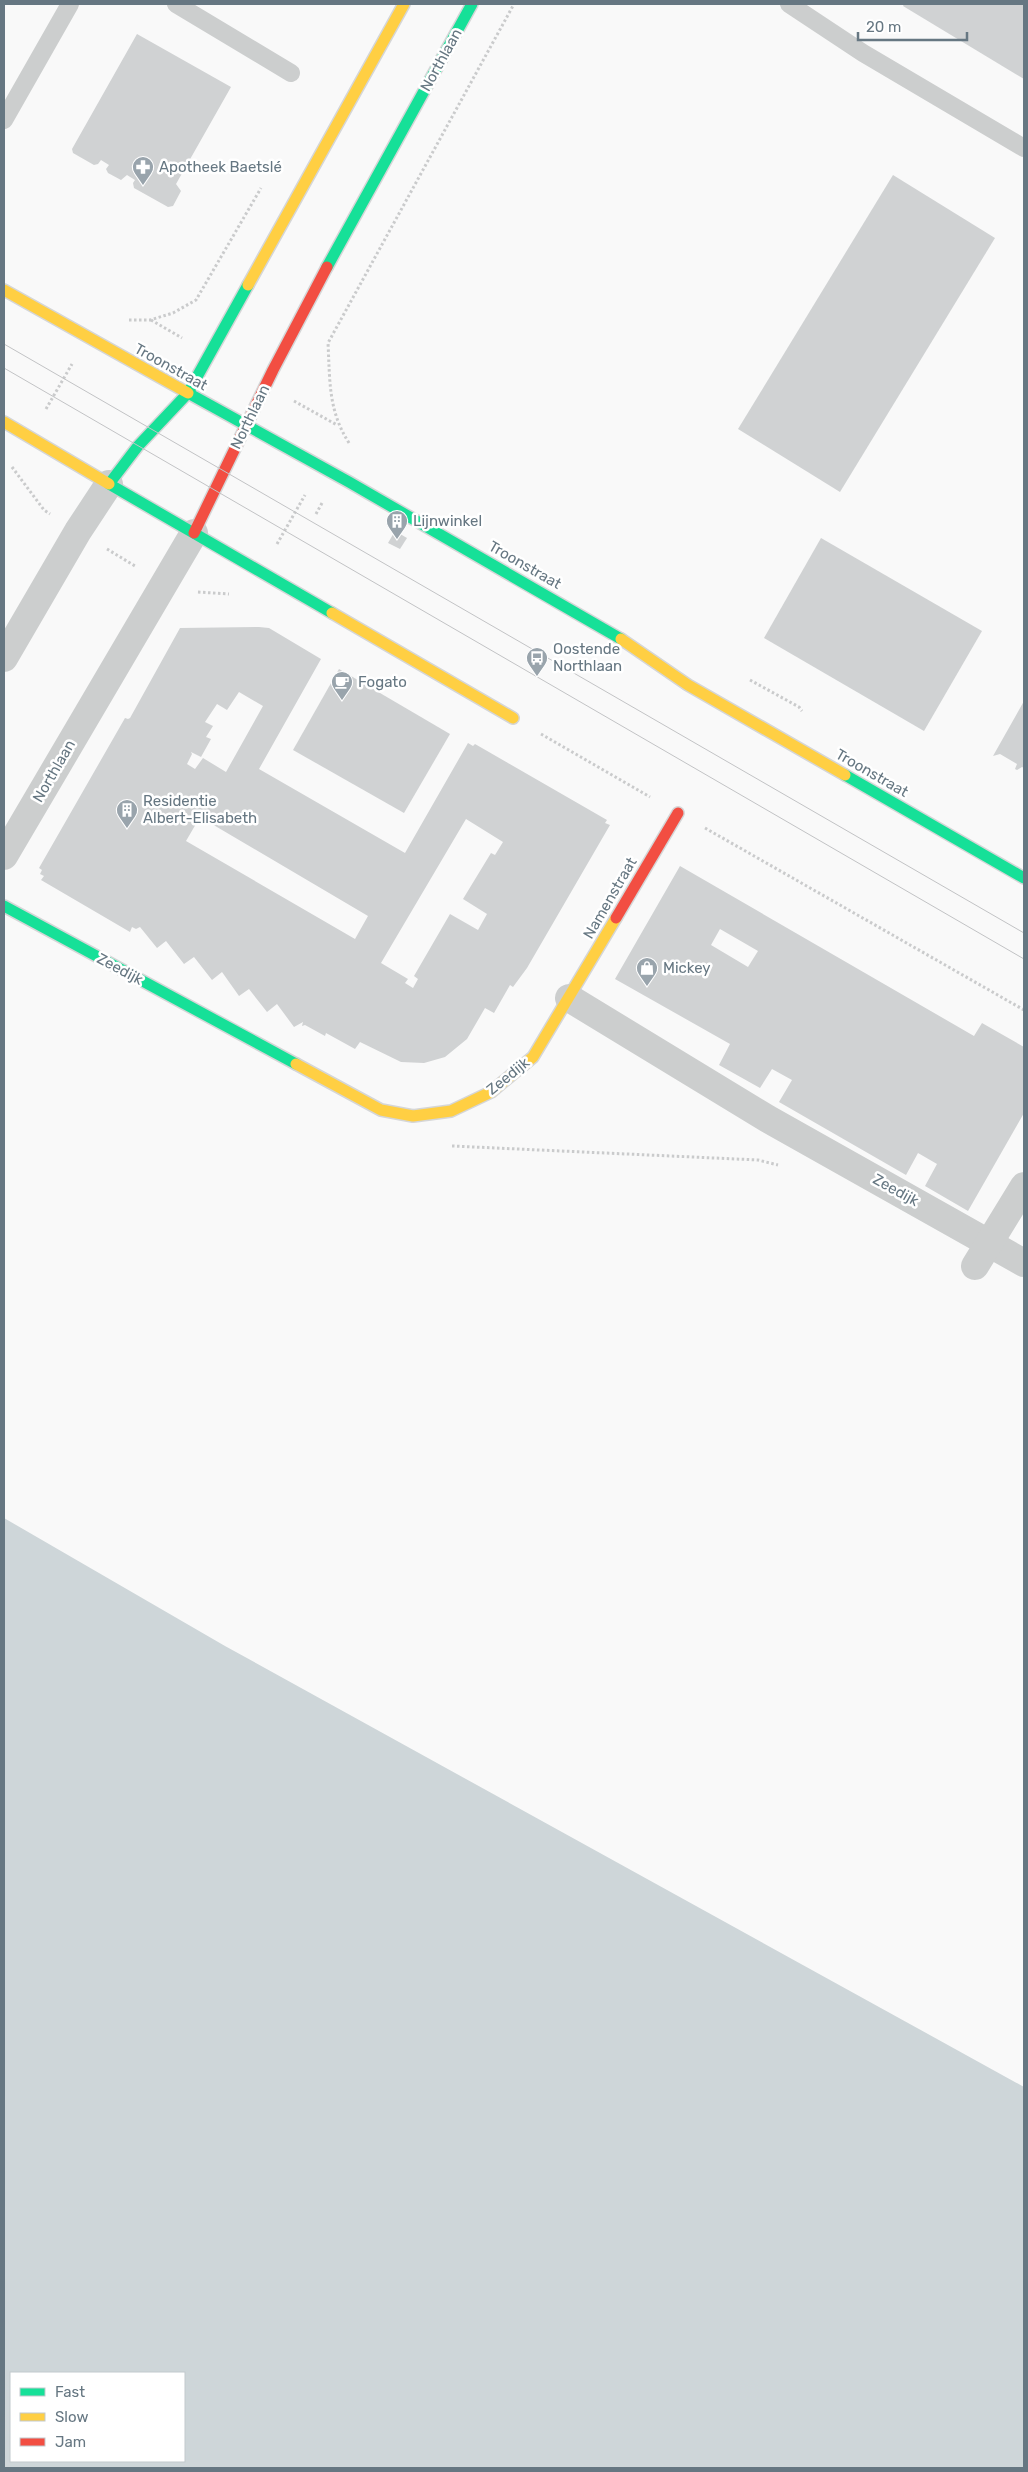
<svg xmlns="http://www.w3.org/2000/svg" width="1028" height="2472" font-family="Rubik,sans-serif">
<rect width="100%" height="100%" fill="#f9f9f9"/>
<path fill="#ced6d9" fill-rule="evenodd" d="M 4,1518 L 225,1646 L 1024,2087 L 1024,2468 L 4,2468 ZM 11,2373 L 184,2373 L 184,2461 L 11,2461 Z"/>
<g fill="#d0d2d3" fill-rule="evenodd">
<polygon points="904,4 1024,4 1024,79 903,6"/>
<polygon points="137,34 231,87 176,184 181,191 173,206 168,207 134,188 133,183 135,180 127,175 121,180 108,173 106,169 109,165 101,160 98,164 94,165 73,153 72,149"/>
<polygon points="893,175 995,238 840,492 738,429"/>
<polygon points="395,531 407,538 400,549 388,543"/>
<polygon points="821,538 982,631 924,731 764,638"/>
<path d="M 259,627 L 269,628 L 321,659 L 259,769 L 405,853 L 468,743 L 473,746 L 475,744 L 607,820 L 605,823 L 610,825 L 527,968 L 513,987 L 510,985 L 494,1013 L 485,1008 L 467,1039 L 445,1057 L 424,1063 L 401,1062 L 360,1042 L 355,1049 L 326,1033 L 325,1036 L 305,1025 L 302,1026 L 303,1022 L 294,1027 L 277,1004 L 267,1012 L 249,989 L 239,996 L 222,972 L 212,980 L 194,957 L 184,964 L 166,941 L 157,948 L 140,927 L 136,929 L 132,927 L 130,932 L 41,880 L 44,876 L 40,874 L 42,870 L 39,868 L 125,718 L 128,719 L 130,718 L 180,628 ZM 239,692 L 263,706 L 226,772 L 203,758 L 195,769 L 187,764 L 192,754 L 191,752 L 201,757 L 211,739 L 206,737 L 213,726 L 205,722 L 217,704 L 227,710 ZM 200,817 L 368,916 L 355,939 L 186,841 ZM 466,819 L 503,842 L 495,855 L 491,853 L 463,899 L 487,914 L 478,930 L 450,914 L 414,976 L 418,979 L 413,988 L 405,983 L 408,979 L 381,963 Z"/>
<polygon points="339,669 450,734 404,813 293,750"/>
<polygon points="1024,701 1024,768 1022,767 1017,770 1015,769 1017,764 1000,754 993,756"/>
<path d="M 680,866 L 974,1036 L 982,1023 L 1024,1047 L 1024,1113 L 968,1211 L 925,1186 L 937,1164 L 918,1153 L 906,1175 L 779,1102 L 792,1080 L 772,1069 L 760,1088 L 719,1065 L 730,1044 L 615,979 ZM 720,929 L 758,951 L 748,967 L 711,945 Z"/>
</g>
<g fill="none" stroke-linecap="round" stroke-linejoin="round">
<g stroke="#d5d6d7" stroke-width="14">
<g id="fast">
<polyline points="327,267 472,4"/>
<polyline points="248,285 188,393 138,446 109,484 332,613"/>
<polyline points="188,393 349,482 621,639"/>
<polyline points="845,775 1024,878"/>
<polyline points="4,906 296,1064"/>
</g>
</g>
<g stroke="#d5d6d7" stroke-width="14">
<g id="slow">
<polyline points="248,285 404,4"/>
<polyline points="4,290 188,393"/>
<polyline points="4,422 109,484"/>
<polyline points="332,613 513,718"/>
<polyline points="621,639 688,685 845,775"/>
<polyline points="296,1064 381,1110 413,1116 451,1111 491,1092 533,1057 616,918"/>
</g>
</g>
<g stroke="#d5d6d7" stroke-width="14">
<g id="jam">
<polyline points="194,533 273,370 327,267"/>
<polyline points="616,918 678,813"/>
</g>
</g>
<g stroke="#cacbcc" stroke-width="3" stroke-dasharray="2.5 2.5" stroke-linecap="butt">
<polyline points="129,320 150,320 173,313 196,300 261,188"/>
<polyline points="151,320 182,338"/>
<polyline points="294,401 337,425"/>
<polyline points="46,409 72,364"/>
<path d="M 349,443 C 328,410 330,381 328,343 L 514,4"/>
<polyline points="12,467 44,510 50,514"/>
<polyline points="316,514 322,503"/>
<polyline points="277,544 305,495"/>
<polyline points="107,549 135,566"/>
<polyline points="198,592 229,594"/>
<polyline points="750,680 799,707 802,711"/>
<polyline points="541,734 650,797"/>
<polyline points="705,828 1024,1010"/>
<polyline points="452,1146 758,1160 778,1165"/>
</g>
<g stroke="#cccece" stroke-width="18">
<polyline points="176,4 291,73"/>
<polyline points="789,4 863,53 1024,148"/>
<polyline points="4,120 70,4"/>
</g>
<g stroke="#cccece" stroke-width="28">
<polyline points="4,658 78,531 109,484"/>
<polyline points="4,856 194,533"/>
<polyline points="569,998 768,1119 1024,1263"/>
<polyline points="975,1266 1024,1186"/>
</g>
<use href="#fast" stroke="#16e098" stroke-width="11"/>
<use href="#slow" stroke="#ffcf43" stroke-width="11"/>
<use href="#jam" stroke="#f24e42" stroke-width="11"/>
<g stroke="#c2c3c5" stroke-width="1">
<polyline points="4,344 1024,933"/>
<polyline points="4,368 1024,959"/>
</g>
</g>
<defs>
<g id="pharmacy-pin" transform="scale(1.125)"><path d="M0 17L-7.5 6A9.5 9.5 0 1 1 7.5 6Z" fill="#99a4ac" stroke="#fff"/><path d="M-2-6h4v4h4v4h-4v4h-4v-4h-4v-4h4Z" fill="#fff"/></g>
<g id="building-pin" transform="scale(1.125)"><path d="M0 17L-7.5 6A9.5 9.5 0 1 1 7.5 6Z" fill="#99a4ac" stroke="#fff"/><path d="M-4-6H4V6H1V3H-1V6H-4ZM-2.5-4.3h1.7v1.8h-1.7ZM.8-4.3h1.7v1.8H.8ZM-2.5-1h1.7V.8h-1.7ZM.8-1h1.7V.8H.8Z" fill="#fff"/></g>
<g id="bus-pin" transform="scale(1.125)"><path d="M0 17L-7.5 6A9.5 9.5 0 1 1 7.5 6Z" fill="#99a4ac" stroke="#fff"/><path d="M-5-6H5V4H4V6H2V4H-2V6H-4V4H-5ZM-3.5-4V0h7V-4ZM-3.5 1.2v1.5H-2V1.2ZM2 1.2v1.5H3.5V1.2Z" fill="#fff"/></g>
<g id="cafe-pin" transform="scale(1.125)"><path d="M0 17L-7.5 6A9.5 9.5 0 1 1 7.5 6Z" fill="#99a4ac" stroke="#fff"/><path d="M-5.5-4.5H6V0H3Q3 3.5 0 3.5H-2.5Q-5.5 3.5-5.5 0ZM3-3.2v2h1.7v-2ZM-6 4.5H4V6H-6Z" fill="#fff"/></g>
<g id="shop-pin" transform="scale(1.125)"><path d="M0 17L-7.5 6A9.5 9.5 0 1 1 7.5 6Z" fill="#99a4ac" stroke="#fff"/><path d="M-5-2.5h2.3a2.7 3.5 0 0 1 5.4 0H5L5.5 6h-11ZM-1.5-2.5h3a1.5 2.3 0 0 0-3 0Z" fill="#fff"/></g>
</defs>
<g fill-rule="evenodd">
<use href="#pharmacy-pin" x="143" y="167"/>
<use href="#building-pin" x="397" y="521"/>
<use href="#bus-pin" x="537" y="658"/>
<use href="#cafe-pin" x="342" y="682"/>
<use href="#building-pin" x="127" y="810"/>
<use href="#shop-pin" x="647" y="968"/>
</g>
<g text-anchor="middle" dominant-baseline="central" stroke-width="5" stroke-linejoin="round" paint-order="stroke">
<g font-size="15" fill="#667782" stroke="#fff">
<text transform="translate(441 60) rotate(-61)">Northlaan</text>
<text transform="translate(171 367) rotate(29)">Troonstraat</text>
<text transform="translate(250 417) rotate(-64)">Northlaan</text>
<text transform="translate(525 565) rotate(30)">Troonstraat</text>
<text transform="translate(54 771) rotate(-60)">Northlaan</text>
<text transform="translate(872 773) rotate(30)">Troonstraat</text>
<text transform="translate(610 898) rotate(-60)">Namenstraat</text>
<text transform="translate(120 969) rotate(28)">Zeedijk</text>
<text transform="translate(508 1076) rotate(-39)">Zeedijk</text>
<text transform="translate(896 1190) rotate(29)">Zeedijk</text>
</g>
<g font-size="15" fill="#667782" stroke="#fff" text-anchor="start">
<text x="159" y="167">Apotheek Baetslé</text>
<text x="413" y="521">Lijnwinkel</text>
<text x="553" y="649">Oostende<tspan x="553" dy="17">Northlaan</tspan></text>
<text x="358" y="682">Fogato</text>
<text x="143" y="801">Residentie<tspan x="143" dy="17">Albert-Elisabeth</tspan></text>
<text x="663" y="968">Mickey</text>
</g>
</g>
<rect width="1028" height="2472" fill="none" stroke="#667782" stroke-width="10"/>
<rect x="10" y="2372" width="175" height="90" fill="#ffffff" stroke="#c2c9cd"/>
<rect x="20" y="2388" width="25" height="8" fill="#16e098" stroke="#c2c9cd"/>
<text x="55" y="2397" font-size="15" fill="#667782">Fast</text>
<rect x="20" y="2413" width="25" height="8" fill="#ffcf43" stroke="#c2c9cd"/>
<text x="55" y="2422" font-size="15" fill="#667782">Slow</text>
<rect x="20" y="2438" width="25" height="8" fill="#f24e42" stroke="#c2c9cd"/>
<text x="55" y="2447" font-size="15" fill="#667782">Jam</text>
<path d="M858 32v8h109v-8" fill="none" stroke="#667782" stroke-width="2.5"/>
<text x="866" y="32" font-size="15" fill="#667782" stroke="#ffffff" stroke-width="4" paint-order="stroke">20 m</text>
</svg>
